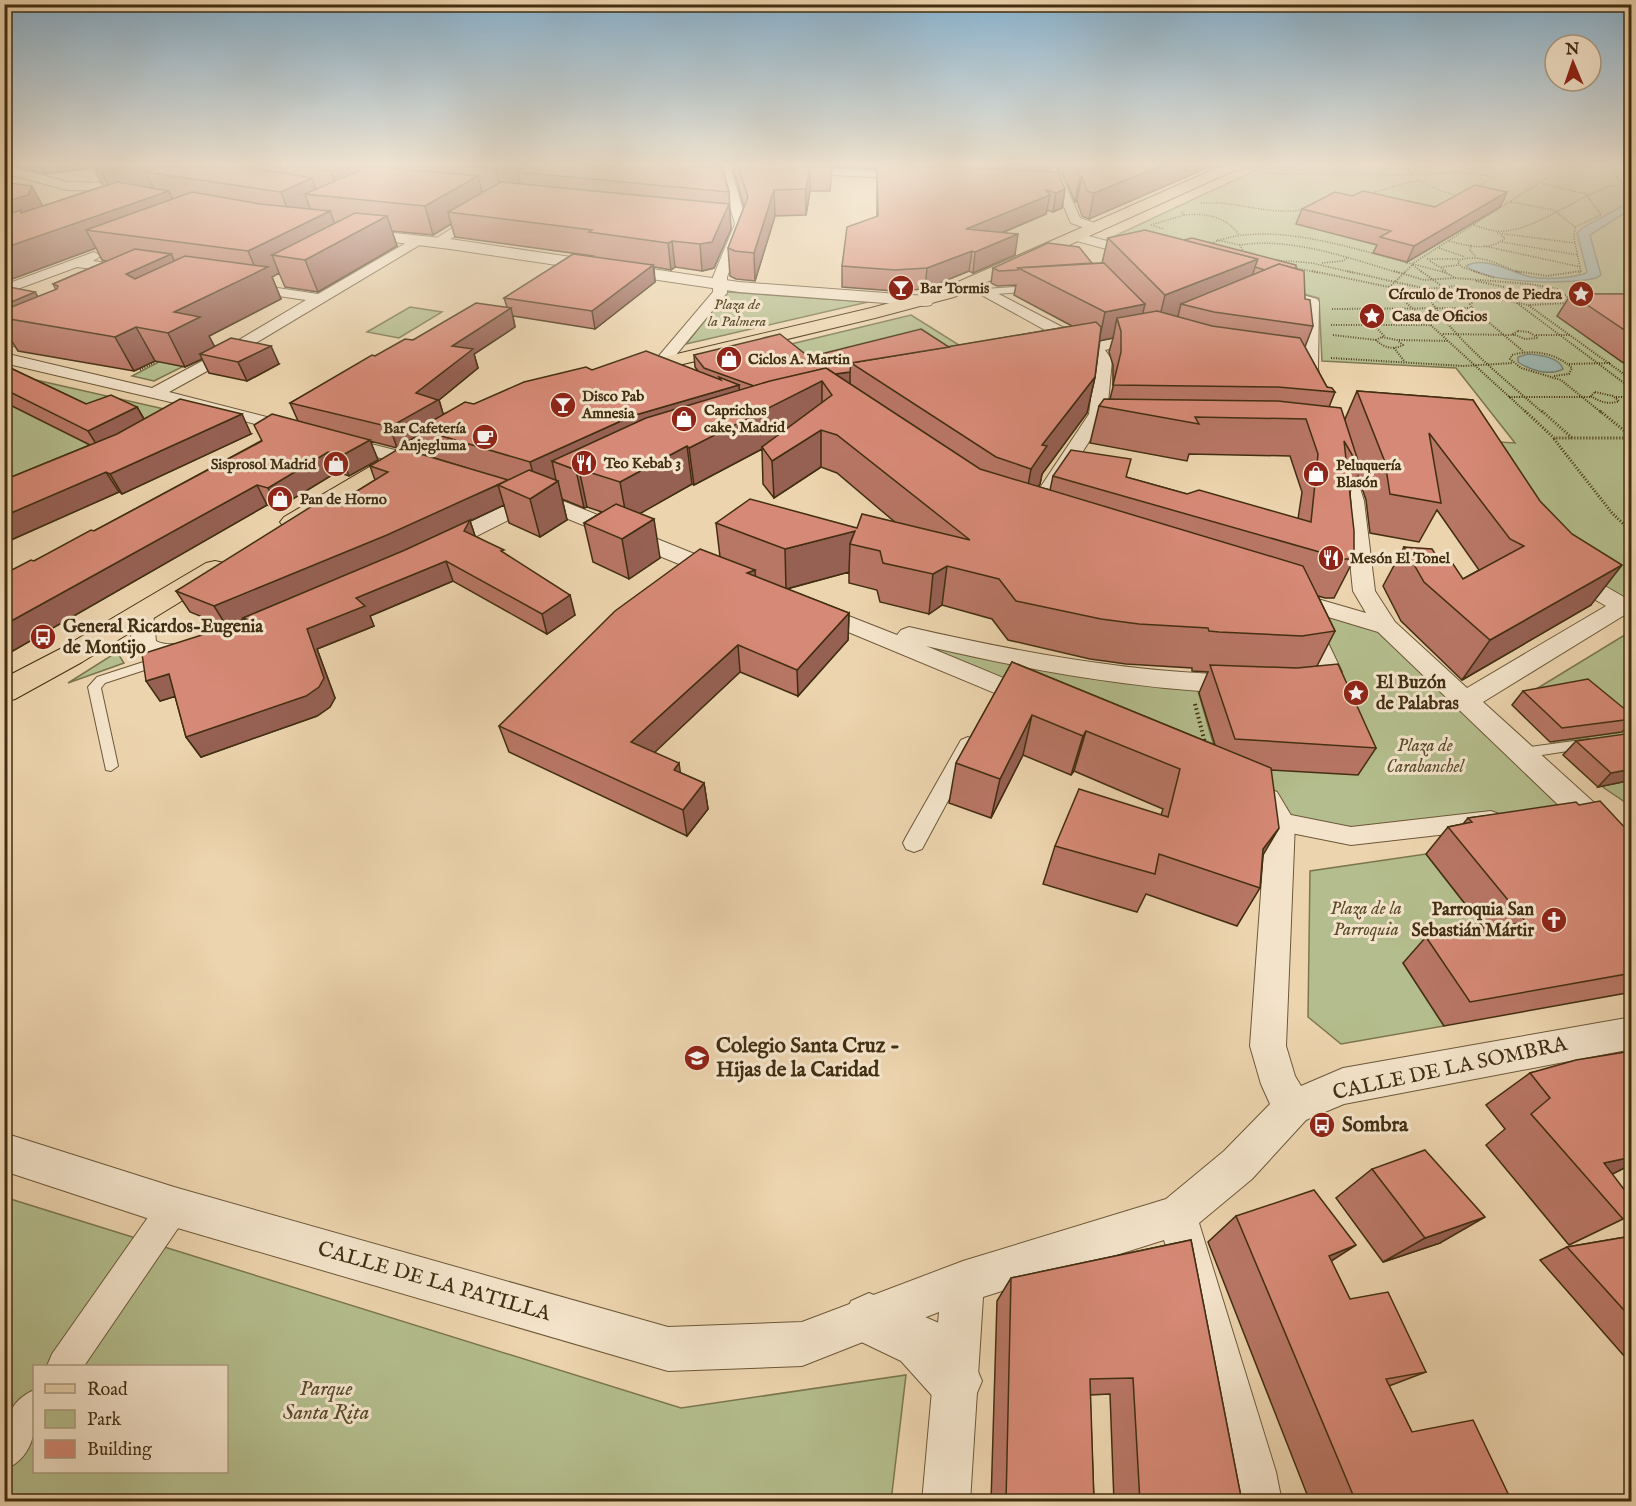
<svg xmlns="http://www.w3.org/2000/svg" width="1636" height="1506" font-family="'IM FELL English',serif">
<rect width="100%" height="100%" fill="#ecd4ae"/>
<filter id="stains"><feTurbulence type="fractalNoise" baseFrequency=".00333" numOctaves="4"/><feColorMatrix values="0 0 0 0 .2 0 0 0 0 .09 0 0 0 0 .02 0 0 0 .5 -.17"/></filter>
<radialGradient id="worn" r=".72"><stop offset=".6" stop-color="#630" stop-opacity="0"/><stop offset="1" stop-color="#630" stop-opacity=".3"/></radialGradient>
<g fill="#b4bd8d" stroke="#7b764f" stroke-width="1.5" fill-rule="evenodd">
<polygon points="1315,163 1631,163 1631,602 1573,572 1481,441 1515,443 1456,368 1322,361 1319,298 1106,240 1256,170"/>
<polygon points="728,292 868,302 686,344"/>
<polygon points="410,307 442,312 399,338 367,332"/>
<polygon points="911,315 983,360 864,382 783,346"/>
<polygon points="176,353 200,358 154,381 132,376"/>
<polygon points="5,373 173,411 5,493"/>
<polygon points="1309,610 1386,633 1584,810 1351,836 1291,824 1287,808 917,652 930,640 1196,684 1220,767"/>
<polygon points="1631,635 1631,806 1604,788 1517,709 1515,702 1623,636"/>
<polygon points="117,652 124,663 68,683"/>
<polygon points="1426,854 1499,948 1403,963 1444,1026 1341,1044 1308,1017 1310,871"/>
<path d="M 4,1197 L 681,1408 L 906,1375 L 891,1501 L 5,1501 ZM 34,1366 L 226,1366 L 226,1472 L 34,1472 Z"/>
</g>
<g fill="#9bb7b3" stroke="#778072" stroke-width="1.5">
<path d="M 1622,206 L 1631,209 L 1590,235 L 1601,275 L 1596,278 C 1569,285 1489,284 1466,266 C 1486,255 1511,273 1531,277 C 1548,280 1567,278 1584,274 L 1587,272 L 1577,233 L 1584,227 Z"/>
<path d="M 1528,354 C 1540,355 1559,357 1563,369 C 1550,376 1531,371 1518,362 L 1518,357 Z"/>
</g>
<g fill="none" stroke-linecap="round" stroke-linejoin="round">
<g stroke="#6c5838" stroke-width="2">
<g id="service">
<polygon points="27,335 34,337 4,350 4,345"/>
<polygon points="159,657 165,661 163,664 105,683 101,688 118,766 111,771 106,770 88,687 97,677"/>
<polygon points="1589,739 1596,744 1594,747 1523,758 1516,753 1523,748"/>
</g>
</g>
<g stroke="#6c5838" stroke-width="2">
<g id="pedestrian">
<polygon points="1043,285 1047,286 1047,290 985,295 979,292 985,289"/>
<polygon points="968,737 975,740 978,745 922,849 914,852 906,849 903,843 906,837 961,740"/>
<polygon points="1491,811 1499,814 1502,820 1499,826 1491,829 1351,845 1281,831 1273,828 1270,822 1273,816 1281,813 1351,827"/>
<polygon points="174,1192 185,1196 189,1207 185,1218 84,1366 47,1366 52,1354 163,1196"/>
<path d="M 34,1390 C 37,1421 38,1456 4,1470 C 4,1437 0,1405 34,1390 Z"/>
</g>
</g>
<g stroke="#6c5838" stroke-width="2">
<g id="minor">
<polygon points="657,163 724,163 913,173 918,176 913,179 731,170 747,224 727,277 727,293 666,367 660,369 652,364 713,292 713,277 735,224 719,169 662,166"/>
<polygon points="1040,163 1051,163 1061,175 1080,218 1101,225 1103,228 1101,231 1093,231 1071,223 1051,176"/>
<polygon points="483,209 487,210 487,216 441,245 431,245 430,242"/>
<polygon points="1077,233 1145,251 1147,254 1140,258 1073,240 1071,237 1073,234"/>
<polygon points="418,236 424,240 423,243 229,359 169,392 302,426 305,430 302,434 296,435 196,408 4,363 4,353 152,388 217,353 306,300 243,291 236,287 238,284 243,283 318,294"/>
<polygon points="94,252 101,256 93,261 131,266 138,270 131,274 77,267 4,294 4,285"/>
<polygon points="972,280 1093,343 1147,331 1155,336 1152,339 1105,350 1112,360 1107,414 1037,522 1023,522 1020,518 1089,414 1096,360 1089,354 1062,360 1056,358 1054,355 1056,352 1076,347 967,287 965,284"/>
<polygon points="1275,287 1317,299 1319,302 1318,369 1324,393 1321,397 1309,397 1302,369 1305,304 1270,294 1268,291 1270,288"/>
<polygon points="339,436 431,459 433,463 431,467 424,469 333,446 330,442 333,438"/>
<polygon points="1341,450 1348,452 1350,456 1364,501 1375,591 1395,622 1467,688 1606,606 1561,580 1558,575 1561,570 1569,568 1577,570 1631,601 1631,611 1483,702 1632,837 1632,868 1621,865 1378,632 1282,603 1279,598 1282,593 1290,591 1366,613 1353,591 1344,501 1332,456 1334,452"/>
<polygon points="538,491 727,567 730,572 727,577 719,579 711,577 536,506 449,550 441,551 433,550 430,545 433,540 522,497 525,493"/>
<path d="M 813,602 L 897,635 L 901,630 L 909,627 C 1018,652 1126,672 1238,675 L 1247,678 L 1251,684 L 1247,690 L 1238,693 C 1132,689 1029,670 926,646 L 1042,694 L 1046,700 L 1042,706 L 1033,709 L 805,614 L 801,609 L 805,604 Z"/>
<path d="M 141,606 L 149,608 L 153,613 L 156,641 C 168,648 185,641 199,644 L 202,650 L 199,656 L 157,660 L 136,651 L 132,645 L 129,613 L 133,608 Z"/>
<polygon points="1307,617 1315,619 1319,624 1342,672 1334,686 1307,694 1298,691 1294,685 1298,679 1318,672 1295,624 1299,619"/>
<polygon points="1254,782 1277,792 1295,822 1286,1046 1295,1076 1301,1086 1343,1068 1632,1017 1632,1049 1344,1104 1306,1120 1252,1179 1199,1223 1276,1472 1282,1502 1234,1502 1230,1472 1164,1240 983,1297 970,1502 922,1502 939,1312 802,1366 668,1371 174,1227 4,1171 4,1133 174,1187 668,1327 802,1322 963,1261 1166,1199 1224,1151 1270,1104 1261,1084 1250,1046 1266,823 1257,808 1244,801 1240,793 1244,785"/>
</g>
</g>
<g stroke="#6c5838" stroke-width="2">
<g id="tertiary">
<polygon points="4,165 67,182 120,183 127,187 120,191 67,190 4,173"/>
<polygon points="349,228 450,239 739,282 925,296 931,297 934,301 931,305 925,306 739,292 450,249 344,236 341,233"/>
<polygon points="869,1293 939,1323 974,1362 982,1381 974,1400 955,1408 936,1400 901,1361 851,1337 843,1319 851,1301"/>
</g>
</g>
<g stroke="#422e11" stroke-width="2">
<g id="primary">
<polygon points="1236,163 1260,163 1259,166 1233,171 954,297 875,318 629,377 622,375 619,371 622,367 871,308 942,289 1224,165"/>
<polygon points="463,415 471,417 474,422 471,427 302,527 293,530 284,527 280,522 284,517 455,417"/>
<polygon points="215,561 224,563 228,569 224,575 82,662 15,699 4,702 4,678 62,648 206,563"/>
</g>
</g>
<g stroke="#422e11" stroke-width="1.5" stroke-dasharray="1 1.5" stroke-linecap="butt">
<polyline points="1401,163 1413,175"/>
<path d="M 1609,163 C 1614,177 1627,185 1631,199"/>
<polyline points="1274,166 1303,163"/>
<polyline points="1267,174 1413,175 1458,172 1496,177"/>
<polyline points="1541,183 1586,194 1601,215 1575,227 1574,238 1581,272 1578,273"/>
<polyline points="1476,187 1523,163"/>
<polyline points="1368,194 1418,180 1441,191 1459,196"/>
<polyline points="1511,202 1554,210 1575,227"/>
<path d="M 1201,203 C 1237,200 1270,217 1306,209"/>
<path d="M 1184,215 C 1206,213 1226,216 1239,235"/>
<polyline points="1151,225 1184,215 1181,211"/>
<path d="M 1474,225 C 1485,229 1495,232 1506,231 C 1541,227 1578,195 1615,185"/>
<polyline points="1154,226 1164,229"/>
<polyline points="1497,233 1575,243"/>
<polyline points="1217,240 1240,245"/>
<path d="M 1449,241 C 1467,246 1490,252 1505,238 L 1500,235"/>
<polyline points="1502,242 1578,255"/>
<polyline points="1471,245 1470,250 1476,257"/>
<polyline points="1484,246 1581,267"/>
<path d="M 1216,247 L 1212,243 C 1269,219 1354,249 1412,264 L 1570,163"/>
<polyline points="1439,248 1465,257"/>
<path d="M 1254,254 L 1243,251 L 1240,245 C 1292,237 1349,258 1399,273"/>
<polyline points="1427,259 1459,259"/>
<polyline points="1276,260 1312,263 1354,273"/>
<polyline points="1430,261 1446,271"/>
<polyline points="1322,263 1343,261 1347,258"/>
<polyline points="1413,264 1447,273"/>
<polyline points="1413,265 1423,273"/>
<polyline points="1292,267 1319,273"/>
<polyline points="1441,267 1459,265"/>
<polyline points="1404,273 1412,265"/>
<path d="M 1479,273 L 1462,267 L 1458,263 L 1459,260 C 1482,253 1500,266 1521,273"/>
</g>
<g stroke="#422e11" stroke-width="2" stroke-dasharray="1 1.5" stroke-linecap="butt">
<polyline points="1312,271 1389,287 1527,413"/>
<polyline points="1347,271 1395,282 1406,271"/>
<polyline points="1394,271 1424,280 1455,278 1530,284 1557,289 1570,299 1567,303 1528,305"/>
<polyline points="1421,271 1443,287"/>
<polyline points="1442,271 1454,277"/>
<polyline points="1474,271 1495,278"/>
<polyline points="1516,271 1547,276 1581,271"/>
<polyline points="1476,281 1509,288 1517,293 1507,300"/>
<polyline points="1389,287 1395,282 1428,289 1457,286 1483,296 1528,305 1632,380"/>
<path d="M 1427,290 L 1425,291 C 1448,335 1506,380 1543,413"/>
<polyline points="1483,296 1470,304 1473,309 1524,352"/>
<polyline points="1517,303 1632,389"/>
<polyline points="1332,309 1473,308"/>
<polyline points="1331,325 1432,325"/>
<polyline points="1375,326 1385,337"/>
<polygon points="1518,331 1529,332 1538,338 1525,339 1513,334"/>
<polyline points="1443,334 1514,335"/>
<polyline points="1333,335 1376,340"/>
<polyline points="1536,335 1570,335"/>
<path d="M 1382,337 L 1397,340 L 1403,345 C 1393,350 1384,348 1376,340 Z"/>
<polyline points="1399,340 1449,341"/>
<polyline points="1394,348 1405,362"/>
<polyline points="1331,358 1463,366 1513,363"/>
<polyline points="1569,364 1610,363"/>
<polyline points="140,370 160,360"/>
<path d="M 1554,376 L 1569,374 L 1572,368 C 1556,353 1533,349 1512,355 L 1510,359 L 1521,368 L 1561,380 L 1602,413"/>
<path d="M 1595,392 L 1613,396 L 1619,401 C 1609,405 1600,402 1591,396 Z"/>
<polyline points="1509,397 1592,397"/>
<polyline points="1616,397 1632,397"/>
</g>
<g stroke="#422e11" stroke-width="3" stroke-dasharray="1 2" stroke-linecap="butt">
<polyline points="1525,411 1554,438 1632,438"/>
<polyline points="1542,411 1572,438"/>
<polyline points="1600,411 1632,437"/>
<polyline points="1554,439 1612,513 1632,532"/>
</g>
<polyline stroke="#422e11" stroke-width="4" stroke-dasharray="1.5 3" stroke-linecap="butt" points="1195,704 1205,743"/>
<use href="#service" fill="#f3e3ca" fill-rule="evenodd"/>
<use href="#pedestrian" fill="#f3e3ca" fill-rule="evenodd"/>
<use href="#minor" fill="#f3e3ca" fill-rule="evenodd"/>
<use href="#tertiary" fill="#f3e3ca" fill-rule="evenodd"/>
<use href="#primary" fill="#ecd4ae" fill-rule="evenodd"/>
</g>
<g fill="#b87665" stroke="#422e11" stroke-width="1.5" fill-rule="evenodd">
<path d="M 4,163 L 721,163 L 729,192 L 731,229 L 714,268 L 702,271 L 675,267 L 671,270 L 654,267 L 655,282 L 595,329 L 513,316 L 515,327 L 474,354 L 478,368 L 439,400 L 443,414 L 474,404 L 592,370 L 698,371 L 695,367 L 694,355 L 809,357 L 949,347 L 1072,326 L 1014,295 L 1016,285 L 997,286 L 991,283 L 993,268 L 1102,263 L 1108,238 L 1296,269 L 1313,326 L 1305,347 L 1327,387 L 1335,392 L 1329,407 L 1345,419 L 1357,391 L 1473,400 L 1591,605 L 1462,680 L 1401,621 L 1383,586 L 1404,547 L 1438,558 L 1463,579 L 1479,570 L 1437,510 L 1419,542 L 1370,533 L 1366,500 L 1358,476 L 1350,492 L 1354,559 L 1334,598 L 1325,598 L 1318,596 L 1335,631 L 1317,666 L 1376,748 L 1358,775 L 1271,770 L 1260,888 L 1237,926 L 1146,894 L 1137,912 L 1043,884 L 1055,846 L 1161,815 L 1163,809 L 1074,771 L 1071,775 L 1023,755 L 991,818 L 949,803 L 956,763 L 1012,662 L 1215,745 L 1199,693 L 1208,672 L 1192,671 L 1192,668 L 1126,664 L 1090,659 L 1008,640 L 992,619 L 942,605 L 929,614 L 880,602 L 877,590 L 849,583 L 849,572 L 787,589 L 849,613 L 848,640 L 798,696 L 740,672 L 654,752 L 681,773 L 704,783 L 708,809 L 687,836 L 509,752 L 499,726 L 720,557 L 716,523 L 857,528 L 896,523 L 837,473 L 821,467 L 774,498 L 763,484 L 762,449 L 694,485 L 692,484 L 640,513 L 660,558 L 629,579 L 593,562 L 584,523 L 602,512 L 587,507 L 584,508 L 562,499 L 567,520 L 540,537 L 509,523 L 504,505 L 470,521 L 475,536 L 505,554 L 575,615 L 547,634 L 453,581 L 370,616 L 374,626 L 317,649 L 335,698 L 330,707 L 317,716 L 201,757 L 186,737 L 175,696 L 160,701 L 245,621 L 244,619 L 227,627 L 190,612 L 176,591 L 338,503 L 375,480 L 370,466 L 470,469 L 428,456 L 420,434 L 397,448 L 370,441 L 378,460 L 349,476 L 337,472 L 278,508 L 267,505 L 4,656 L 4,574 L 34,561 L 94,531 L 298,421 L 290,403 L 375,356 L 413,340 L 507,307 L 504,298 L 593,256 L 455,237 L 451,224 L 433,235 L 392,231 L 397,246 L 318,292 L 285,287 L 279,273 L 272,277 L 281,299 L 209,336 L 214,346 L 279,364 L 247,381 L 209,373 L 202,359 L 185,367 L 155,361 L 134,371 L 18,351 L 11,340 L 4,343 L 4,286 L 38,297 L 56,290 L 53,284 L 107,261 L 102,260 L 96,248 L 4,282 L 4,188 L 43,206 L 103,186 L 94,168 L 99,168 L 98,167 L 45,174 ZM 1113,338 L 1109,352 L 1113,365 L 1113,387 L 1110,399 L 1099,406 L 1090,443 L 1187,461 L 1189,454 L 1290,456 L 1302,492 L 1298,519 L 1187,494 L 1126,477 L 1053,476 L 1050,490 L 1038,487 L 1040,484 L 1042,474 L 1087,413 L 1095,377 L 1100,340 Z"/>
<polygon points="733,163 1051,163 1050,171 1065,189 1062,208 1053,212 1047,210 1046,214 1002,233 1015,255 973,273 969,271 925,289 894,291 842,287 842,266 877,216 877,169 832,167 830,191 810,191 806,215 775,216 755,281 736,279 730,276 728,248 744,207 734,172"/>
<polygon points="1053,163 1218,163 1089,219 1082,216 1077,201 1075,202 1063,174"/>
<polygon points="1507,192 1500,207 1407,262 1373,253 1377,245 1296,224 1302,209 1352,196 1435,207"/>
<polygon points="1571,294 1632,294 1632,369 1557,316"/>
<polygon points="4,365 86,404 137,407 144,419 251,434 122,494 119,492 4,543 4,480 90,445 4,402"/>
<polygon points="1523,691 1632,715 1632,722 1622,732 1550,742 1512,705"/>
<polygon points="1576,741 1632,780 1598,787 1563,755"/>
<polygon points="1579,805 1627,830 1632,829 1632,992 1444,1026 1403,963 1426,937 1484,928 1426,854 1448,827 1463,824 1468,818"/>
<polygon points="1632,1051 1632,1164 1612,1174 1623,1219 1569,1245 1486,1145 1505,1129 1486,1105 1530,1073"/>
<polygon points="1372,1169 1440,1243 1383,1262 1336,1198"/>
<polygon points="1236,1216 1331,1261 1350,1299 1426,1372 1389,1386 1412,1432 1512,1502 1310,1502 1208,1242"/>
<polygon points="1632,1236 1632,1365 1540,1260 1567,1247"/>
<polygon points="1191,1240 1242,1502 1114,1502 1110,1394 1090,1395 1094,1502 991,1502 997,1301 1011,1278"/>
</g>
<g fill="#966053" stroke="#422e11" stroke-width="1.5">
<polygon points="4,163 13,178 4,179"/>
<polygon points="39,163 96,163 98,167 45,174"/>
<polygon points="142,163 216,163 145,172 153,187 114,196 101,171"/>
<polygon points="368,163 390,163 393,172 374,182"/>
<polygon points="508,163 554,163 517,172 520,183 501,194 496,169"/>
<polygon points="1168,163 1218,163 1089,219 1094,193"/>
<polygon points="348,164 356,190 340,198 331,171"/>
<polygon points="810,166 810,191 806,215 806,189"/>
<polygon points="478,176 485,204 448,212 451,224 433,235 425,206"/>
<polygon points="1082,176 1077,201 1075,202 1080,177"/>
<polygon points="312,178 318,196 305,194 311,211 292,221 281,192"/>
<polygon points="32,186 46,212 169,191 180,217 86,230 96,248 4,282 4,191"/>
<polygon points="1065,189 1062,208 1053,212 1056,193"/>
<polygon points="774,190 775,216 755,281 754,253"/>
<polygon points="1507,192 1500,207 1407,262 1414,246"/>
<polygon points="1050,195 1046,214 963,249 966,229"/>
<polygon points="729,204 731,229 714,268 702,271 700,244"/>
<polygon points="330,211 341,240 272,255 279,273 272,277 281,299 209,336 217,351 200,354 202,359 185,367 168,333 174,312 257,272 248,251"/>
<polygon points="387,216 397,246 318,292 305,260"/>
<polygon points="1018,234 1015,255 973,273 975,252"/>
<polygon points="672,241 675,267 671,270 668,243"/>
<polygon points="972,251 969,271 925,289 927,268"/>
<polygon points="171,254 186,285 143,306 126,274"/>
<polygon points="1258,259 1247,290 1181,304 1177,320 1157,328 1165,295"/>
<polygon points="653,265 655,282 595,329 592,311"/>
<polygon points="35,292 53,322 4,318 4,305"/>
<polygon points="1145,304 1138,333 1121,331 1117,318 1113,338 1099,341 1105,312"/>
<polygon points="511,308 515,327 474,354 478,368 439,400 445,420 418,429 420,434 397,448 390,427 452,346"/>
<polygon points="136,327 155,361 134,371 115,337"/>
<polygon points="4,330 11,340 4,343"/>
<polygon points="271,346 279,364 247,381 238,362"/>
<polygon points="850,372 850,384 822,381 822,417 762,447 762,449 694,485 689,448 829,375"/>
<polygon points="1095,377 1087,413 1042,474 1040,484 1024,507 1031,469 1042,445"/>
<polygon points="739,385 741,411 579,469 587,507 584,508 576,470 552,461 556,480 537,490 530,462 632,416"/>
<polygon points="137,407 148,426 100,450 88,431"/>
<polygon points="242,414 251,434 122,494 110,474"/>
<polygon points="821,430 821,467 774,498 772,461"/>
<polygon points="370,440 378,460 349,476 341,456"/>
<polygon points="687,446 692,484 627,521 620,482"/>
<polygon points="328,452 337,472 278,508 268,488"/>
<polygon points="106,472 119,492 4,543 4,516"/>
<polygon points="558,481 567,520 540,537 530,499"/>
<polygon points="257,485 267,505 4,656 4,625"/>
<polygon points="498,485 504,505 470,521 476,539 395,556 243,618 244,619 227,627 214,606"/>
<polygon points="654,519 660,558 629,579 622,539"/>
<polygon points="855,531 850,544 849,572 786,589 785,549"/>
<polygon points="446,561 453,581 370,616 374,626 317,649 335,698 330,707 317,716 201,757 186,737 307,629 356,598"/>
<polygon points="1622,565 1591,605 1462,680 1490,640"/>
<polygon points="947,566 942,605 929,614 933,574"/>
<polygon points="755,570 757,597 747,573"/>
<polygon points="570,595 575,615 547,634 542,614"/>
<polygon points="849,613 848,640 798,696 797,670"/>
<polygon points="738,645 740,672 637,769 631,742"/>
<polygon points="169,674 183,694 160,701 146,681"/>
<polygon points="1032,715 1023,755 991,818 1000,779"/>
<polygon points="1086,731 1074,771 1071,775 1083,736"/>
<polygon points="679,763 683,790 674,770"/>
<polygon points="1632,769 1632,780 1598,787 1611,773"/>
<polygon points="704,783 708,809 687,836 683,810"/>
<polygon points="1279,828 1256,867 1263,849"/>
<polygon points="1632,1157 1632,1164 1601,1180 1604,1163"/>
<polygon points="1485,1217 1440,1243 1383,1262 1425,1238"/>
<polygon points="1356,1245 1319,1269 1329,1256"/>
</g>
<g fill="#d68976" stroke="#422e11" stroke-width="1.5">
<polygon points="113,163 142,163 101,171 94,168 106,168"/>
<polygon points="173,163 221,163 312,178 281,192 145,172"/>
<polygon points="280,163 342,163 348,164 331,171"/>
<polygon points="426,163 508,163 496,169"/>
<polygon points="532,163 721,163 729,192 517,172"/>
<polygon points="737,163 831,163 830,166 810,166 806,189 774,190 754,253 735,251 728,248 748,197"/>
<polygon points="877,163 1058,172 1065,189 1056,193 1046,190 1050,195 966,229 1018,234 975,252 972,251 927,268 895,270 842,266 847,227 878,216"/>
<polygon points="1073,163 1168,163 1094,193 1087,191 1082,176 1080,177"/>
<polygon points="369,166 478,176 425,206 305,194"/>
<polygon points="117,182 169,191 4,248 4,216 21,210 21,213"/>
<polygon points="501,182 729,204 712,242 700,244 672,241 668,243 589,232 592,230 448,212"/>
<polygon points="10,183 32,186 28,195 4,202 4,188 9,187"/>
<polygon points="1475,185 1507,192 1414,246 1380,237 1391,231 1302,209 1335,192 1352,196 1363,191 1435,207"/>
<polygon points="192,192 260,204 330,211 248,251 86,230"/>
<polygon points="355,213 387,216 305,260 272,255"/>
<polygon points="1145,230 1258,259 1165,295 1108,238"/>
<polygon points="1192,238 1296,265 1296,269 1279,264 1265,270 1255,267 1258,259 1184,240"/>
<polygon points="1048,243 1079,247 1092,263 1018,268 1018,270 999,271 993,268"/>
<polygon points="135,249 171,254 126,274 135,279 185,256 268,267 174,312 200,317 168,333 136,327 115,337 4,318 4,310 57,289 58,286 53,284"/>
<polygon points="573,254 653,265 592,311 504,298"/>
<polygon points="1104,263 1145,304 1105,312 1018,268"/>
<polygon points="1279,264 1304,271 1305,299 1310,300 1313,326 1214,312 1181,304"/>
<polygon points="4,286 35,292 4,305"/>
<polygon points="1571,294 1632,294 1632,335"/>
<polygon points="476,303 511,308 452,346 473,349 416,393 438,400 390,427 290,403 372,355 375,356 405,339 413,340"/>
<polygon points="1157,311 1212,326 1300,338 1327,387 1332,388 1335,392 1278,387 1113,385 1121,352 1121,331 1117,318"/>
<polygon points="1096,322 1101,327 1095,377 1042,445 1047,446 1031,469 996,457 851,363"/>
<polygon points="921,329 949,347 851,363 850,372 835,374 826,368 754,386 704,368 694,355 780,334 809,357"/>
<polygon points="231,338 271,346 238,362 200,354"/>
<polygon points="646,351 721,380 719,377 739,385 632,416 530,462 418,429 465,402 474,404 524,382 586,367 592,370"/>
<polygon points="4,365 86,404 111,395 137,407 88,431 4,389"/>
<polygon points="826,368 980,469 1303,566 1335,631 1302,636 1219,632 1209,631 1208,628 1139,624 1101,619 1016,601 999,579 947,566 933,574 883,563 880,551 850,544 855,531 785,549 716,523 750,499 857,528 862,514 970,540 837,435 821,430 772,461 762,447 832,395 822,381 689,448 687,446 620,482 579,469 576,470 552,461 646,418 770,381"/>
<polygon points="1357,391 1473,400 1540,501 1572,534 1622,565 1490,640 1424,582 1404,547 1432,549 1438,558 1449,558 1463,579 1524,546 1510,539 1429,433 1441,503 1390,494 1385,462"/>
<polygon points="180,399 242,414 110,474 106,472 4,516 4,480 117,434"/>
<polygon points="1104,399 1278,401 1341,408 1361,470 1344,441 1354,531 1354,559 1344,559 1053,476 1071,450 1131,459 1126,477 1187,494 1199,490 1311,522 1318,454 1306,419 1195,417 1199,424 1099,406"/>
<polygon points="272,414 370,440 341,456 328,452 268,488 257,485 4,625 4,574 31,560 34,561 91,530 94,531 262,441 254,425"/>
<polygon points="400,448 508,480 387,535 214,606 176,591 325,498 338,503 388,472 370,466"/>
<polygon points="529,470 558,481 530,499 498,485"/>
<polygon points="616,504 654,519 622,539 584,523"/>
<polygon points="470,520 464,531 504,550 501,551 570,595 542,614 446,561 356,598 365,606 307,629 324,678 319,687 306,696 186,737 169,674 146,681 142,654 249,620 243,618 405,550"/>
<polygon points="700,549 755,570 747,573 849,613 797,670 738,645 631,742 679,763 674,770 704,783 683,810 499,726 615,611"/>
<polygon points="1012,662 1271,768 1279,828 1263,849 1260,888 1159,854 1155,874 1055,846 1079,789 1168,817 1180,769 1086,731 1083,736 1032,715 1000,779 956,763"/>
<polygon points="1338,664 1376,748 1235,739 1210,665 1297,668"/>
<polygon points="1588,679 1632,715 1632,719 1562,728 1523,691"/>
<polygon points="1632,733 1632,769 1611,773 1576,741"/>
<polygon points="1600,801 1627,830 1632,829 1632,973 1470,1002 1426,937 1526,922 1448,827 1472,822 1468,818 1576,802 1579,805"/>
<polygon points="1632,1051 1632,1157 1604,1163 1632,1200 1632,1213 1623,1219 1531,1114 1550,1098 1530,1073 1576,1060"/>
<polygon points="1425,1150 1485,1217 1425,1238 1372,1169"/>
<polygon points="1314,1190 1356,1245 1329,1256 1350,1299 1388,1292 1426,1372 1386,1379 1412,1432 1473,1420 1512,1502 1356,1502 1236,1216"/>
<polygon points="1632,1236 1632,1319 1567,1247"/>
<polygon points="1191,1240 1242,1502 1140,1502 1133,1378 1090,1379 1094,1502 1006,1502 1011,1278"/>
</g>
<linearGradient id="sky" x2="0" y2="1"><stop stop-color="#89b5d3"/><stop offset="0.44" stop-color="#f6ecdb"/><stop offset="1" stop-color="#f6ecdb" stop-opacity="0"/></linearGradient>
<rect width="1636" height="373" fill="url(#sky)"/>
<defs>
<g id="bar-disc" transform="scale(1.35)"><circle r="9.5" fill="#8f2418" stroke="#f3e3ca"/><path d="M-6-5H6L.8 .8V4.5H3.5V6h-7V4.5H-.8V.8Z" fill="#fff"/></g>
<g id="sight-disc" transform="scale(1.35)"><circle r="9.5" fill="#8f2418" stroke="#f3e3ca"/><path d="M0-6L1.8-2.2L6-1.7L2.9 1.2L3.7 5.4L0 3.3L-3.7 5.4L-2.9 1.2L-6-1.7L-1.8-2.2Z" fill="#fff"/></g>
<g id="shop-disc" transform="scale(1.35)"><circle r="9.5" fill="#8f2418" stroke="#f3e3ca"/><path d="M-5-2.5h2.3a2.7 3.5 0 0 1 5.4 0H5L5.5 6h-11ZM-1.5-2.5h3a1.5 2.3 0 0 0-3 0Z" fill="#fff"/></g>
<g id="cafe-disc" transform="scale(1.35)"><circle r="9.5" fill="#8f2418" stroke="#f3e3ca"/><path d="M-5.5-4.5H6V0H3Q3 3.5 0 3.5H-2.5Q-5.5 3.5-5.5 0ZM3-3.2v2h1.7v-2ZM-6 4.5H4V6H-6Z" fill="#fff"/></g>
<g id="restaurant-disc" transform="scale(1.35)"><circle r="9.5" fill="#8f2418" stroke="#f3e3ca"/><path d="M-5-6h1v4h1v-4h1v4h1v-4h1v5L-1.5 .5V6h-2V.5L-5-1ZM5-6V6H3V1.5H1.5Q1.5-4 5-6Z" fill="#fff"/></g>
<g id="bus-disc" transform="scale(1.35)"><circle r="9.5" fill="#8f2418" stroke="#f3e3ca"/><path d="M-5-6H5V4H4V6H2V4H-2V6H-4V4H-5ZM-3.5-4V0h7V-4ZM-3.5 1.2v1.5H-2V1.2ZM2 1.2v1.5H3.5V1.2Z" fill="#fff"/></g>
<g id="church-disc" transform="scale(1.35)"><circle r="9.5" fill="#8f2418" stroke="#f3e3ca"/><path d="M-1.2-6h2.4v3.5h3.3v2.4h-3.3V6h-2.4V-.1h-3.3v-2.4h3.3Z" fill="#fff"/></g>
<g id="school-disc" transform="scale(1.35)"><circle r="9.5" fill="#8f2418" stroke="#f3e3ca"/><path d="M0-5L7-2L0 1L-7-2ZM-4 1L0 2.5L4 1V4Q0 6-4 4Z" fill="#fff"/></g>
</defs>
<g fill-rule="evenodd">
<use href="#bar-disc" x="901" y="288"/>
<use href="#sight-disc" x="1581" y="294"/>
<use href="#sight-disc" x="1372" y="316"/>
<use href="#shop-disc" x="729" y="359"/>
<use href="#bar-disc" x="563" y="405"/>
<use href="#shop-disc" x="684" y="419"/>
<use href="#cafe-disc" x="485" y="437"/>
<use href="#restaurant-disc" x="584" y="463"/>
<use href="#shop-disc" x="336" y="464"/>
<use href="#shop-disc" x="1316" y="474"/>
<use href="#shop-disc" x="280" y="499"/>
<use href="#restaurant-disc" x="1331" y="558"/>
<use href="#bus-disc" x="43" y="637"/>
<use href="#sight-disc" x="1356" y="693"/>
<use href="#church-disc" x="1554" y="920"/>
<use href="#school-disc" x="697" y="1058"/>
<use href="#bus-disc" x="1322" y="1125"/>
</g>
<g text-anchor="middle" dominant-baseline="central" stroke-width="6" stroke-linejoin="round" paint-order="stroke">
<g font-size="15" font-weight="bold" fill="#422e11" stroke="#f3e3ca" text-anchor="start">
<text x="920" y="288">Bar Tormis</text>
<text x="1562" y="294" text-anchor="end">Círculo de Tronos de Piedra</text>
<text x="1392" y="316">Casa de Oficios</text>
<text x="748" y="359">Ciclos A. Martin</text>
<text x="582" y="396">Disco Pab<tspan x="582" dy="17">Amnesia</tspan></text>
<text x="704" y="410">Caprichos<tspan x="704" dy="17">cake, Madrid</tspan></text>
<text x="466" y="428" text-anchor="end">Bar Cafetería<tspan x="466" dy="17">Anjegluma</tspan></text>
<text x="604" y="463">Teo Kebab 3</text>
<text x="316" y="464" text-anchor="end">Sisprosol Madrid</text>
<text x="1336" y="465">Peluquería<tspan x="1336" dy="17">Blasón</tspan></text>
<text x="300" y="499">Pan de Horno</text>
<text x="1350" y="558">Mesón El Tonel</text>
</g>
<g font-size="15" font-style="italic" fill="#594b2a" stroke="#f3e3ca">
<text x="737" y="304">Plaza de<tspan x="737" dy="17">la Palmera</tspan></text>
</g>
<g font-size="18" font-weight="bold" fill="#422e11" stroke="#f3e3ca" text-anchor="start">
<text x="63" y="627">General Ricardos-Eugenia<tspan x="63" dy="21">de Montijo</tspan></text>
<text x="1376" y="683">El Buzón<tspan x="1376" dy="21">de Palabras</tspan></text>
<text x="1534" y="910" text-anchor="end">Parroquia San<tspan x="1534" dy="21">Sebastián Mártir</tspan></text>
</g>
<g font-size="18" font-style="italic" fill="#594b2a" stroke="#f3e3ca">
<text x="1425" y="746">Plaza de<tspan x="1425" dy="21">Carabanchel</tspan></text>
<text x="1366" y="909">Plaza de la<tspan x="1366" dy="21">Parroquia</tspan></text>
</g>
<g font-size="21" font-weight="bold" fill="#422e11" stroke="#f3e3ca" text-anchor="start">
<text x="716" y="1046">Colegio Santa Cruz -<tspan x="716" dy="24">Hijas de la Caridad</tspan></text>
<text x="1342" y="1125">Sombra</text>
</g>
<g font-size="21" fill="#422e11" stroke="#f3e3ca">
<text transform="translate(1450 1069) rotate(-12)">CALLE DE LA SOMBRA</text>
<text transform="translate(434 1282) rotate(16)">CALLE DE LA PATILLA</text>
</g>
<g font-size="21" font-style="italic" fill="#594b2a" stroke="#f3e3ca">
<text x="326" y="1389">Parque<tspan x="326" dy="24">Santa Rita</tspan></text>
</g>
</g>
<rect width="1636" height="1506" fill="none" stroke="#ecd4ae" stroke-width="24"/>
<rect x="6" y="6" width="1624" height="1494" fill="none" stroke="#422e11" stroke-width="3"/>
<rect x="12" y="12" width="1612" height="1482" fill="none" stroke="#422e11" stroke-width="1.5"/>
<rect x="33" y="1365" width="195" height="108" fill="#f3e3ca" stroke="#ac9b80" stroke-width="1.5"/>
<rect x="45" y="1384" width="30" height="9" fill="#ecd4ae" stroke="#ac9b80" stroke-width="1.5"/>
<text x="87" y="1395" font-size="18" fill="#422e11">Road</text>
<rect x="45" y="1410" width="30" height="18" fill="#b4bd8d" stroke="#ac9b80" stroke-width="1.5"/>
<text x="87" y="1425" font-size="18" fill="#422e11">Park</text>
<rect x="45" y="1440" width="30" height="18" fill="#d68976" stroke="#ac9b80" stroke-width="1.5"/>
<text x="87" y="1455" font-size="18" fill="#422e11">Building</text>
<g transform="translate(1573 63) rotate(358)"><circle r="28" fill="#f3e3ca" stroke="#ac9b80" stroke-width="1.5"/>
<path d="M0-4.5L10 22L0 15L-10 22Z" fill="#8f2418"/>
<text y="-9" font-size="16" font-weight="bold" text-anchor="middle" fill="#422e11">N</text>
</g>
<rect width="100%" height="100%" filter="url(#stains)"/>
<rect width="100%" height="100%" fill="url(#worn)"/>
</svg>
